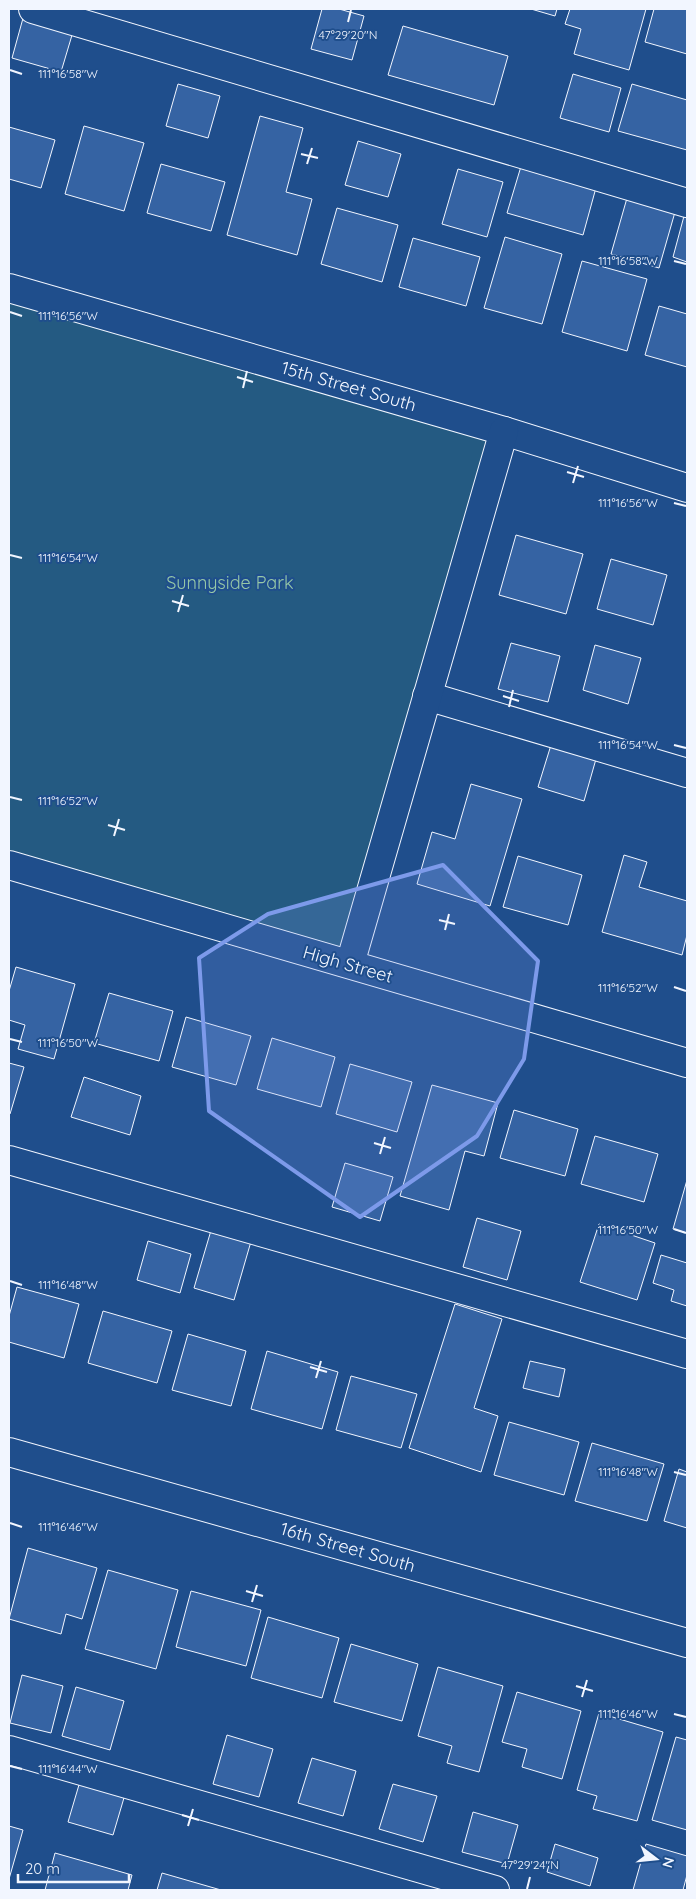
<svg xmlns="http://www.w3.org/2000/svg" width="696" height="1899" font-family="Quicksand,sans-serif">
<rect width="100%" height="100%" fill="#1f4e8c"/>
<polygon fill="#245a82" stroke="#a8bbd7" points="9,288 504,431 350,964 9,865"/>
<g fill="#3563a3" stroke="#f2f6ff">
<polygon points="322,9 339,9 364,16 352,60 311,49"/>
<polygon points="531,9 557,9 555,16"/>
<polygon points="570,9 646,9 629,70 574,54 581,29 565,24"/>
<polygon points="654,9 687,9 687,54 645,42"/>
<polygon points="25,11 75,25 61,72 12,58"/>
<polygon points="403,26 508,56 494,105 388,75"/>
<polygon points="573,74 621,88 609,132 560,118"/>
<polygon points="178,84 220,96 208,138 166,126"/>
<polygon points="632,84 687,100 687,150 618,131"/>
<polygon points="260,116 303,128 286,192 312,199 297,255 227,235"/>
<polygon points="84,126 144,143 124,211 65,194"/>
<polygon points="9,127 55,140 41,188 9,179"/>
<polygon points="358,141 401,154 388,197 345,185"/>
<polygon points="522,163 597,184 583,235 507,213"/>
<polygon points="161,164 225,182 211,231 147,213"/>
<polygon points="458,169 503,182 487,237 442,224"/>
<polygon points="627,198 675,212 659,268 611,254"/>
<polygon points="337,208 398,225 382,282 321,264"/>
<polygon points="684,216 687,217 687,262 673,257"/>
<polygon points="505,237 562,254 542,324 484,308"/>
<polygon points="413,238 480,257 466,306 399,287"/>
<polygon points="582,261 647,279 627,351 562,332"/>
<polygon points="659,306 687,314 687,367 645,355"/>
<polygon points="516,535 583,554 566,614 499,595"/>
<polygon points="611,559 667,575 653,625 597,609"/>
<polygon points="511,643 560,656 548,702 498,689"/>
<polygon points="595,645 641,658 628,704 583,690"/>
<polygon points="551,745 596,759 584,801 538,787"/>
<polygon points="471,784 522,799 490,906 417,884 432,832 455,839"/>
<polygon points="624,855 647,862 639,887 687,901 687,935 682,955 602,932"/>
<polygon points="518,856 582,875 568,925 503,907"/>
<polygon points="16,967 75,984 54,1059 18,1049 25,1025 9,1020 9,991"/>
<polygon points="109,993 173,1011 159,1061 94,1043"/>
<polygon points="186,1017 251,1036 236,1085 172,1067"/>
<polygon points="272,1038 335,1057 321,1107 257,1089"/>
<polygon points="9,1063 24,1067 10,1114 9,1113"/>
<polygon points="350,1064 412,1082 397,1132 336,1114"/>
<polygon points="84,1077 141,1096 130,1135 71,1117"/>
<polygon points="432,1085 498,1103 484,1156 465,1151 449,1210 400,1196"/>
<polygon points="514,1110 578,1129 565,1176 500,1158"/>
<polygon points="595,1136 658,1154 644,1202 581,1184"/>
<polygon points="345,1163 393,1177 380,1221 332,1207"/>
<polygon points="687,1180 687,1233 673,1229"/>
<polygon points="477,1218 521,1231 507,1280 463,1267"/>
<polygon points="599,1224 655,1243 637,1300 580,1282"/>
<polygon points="212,1227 252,1238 234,1300 194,1288"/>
<polygon points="148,1241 191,1254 180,1293 137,1280"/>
<polygon points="661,1255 687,1263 687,1306 671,1301 674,1290 653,1283"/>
<polygon points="17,1287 79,1304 64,1358 9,1342 9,1316"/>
<polygon points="455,1304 502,1319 474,1408 498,1416 481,1472 409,1448"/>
<polygon points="103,1311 172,1331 157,1383 88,1363"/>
<polygon points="188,1334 246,1351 231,1406 172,1390"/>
<polygon points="267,1351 338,1372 322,1429 251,1409"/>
<polygon points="530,1361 565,1369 559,1397 523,1388"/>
<polygon points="351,1376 417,1394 401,1448 336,1430"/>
<polygon points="509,1422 579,1442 564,1495 494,1475"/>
<polygon points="592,1443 664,1464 647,1521 575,1501"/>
<polygon points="679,1469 687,1472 687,1528 664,1521"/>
<polygon points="28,1548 97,1568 82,1619 66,1614 61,1634 9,1619"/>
<polygon points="108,1570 178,1590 156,1669 85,1649"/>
<polygon points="191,1591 261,1610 246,1666 176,1647"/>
<polygon points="268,1617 339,1638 322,1698 251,1678"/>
<polygon points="351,1644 418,1664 402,1721 334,1702"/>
<polygon points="438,1667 503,1686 479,1772 447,1763 452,1746 418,1736"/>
<polygon points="22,1675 63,1686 51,1733 10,1723"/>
<polygon points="76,1687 124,1701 110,1750 62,1736"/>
<polygon points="517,1692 581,1711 562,1779 522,1767 527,1749 502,1742"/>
<polygon points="599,1713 663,1732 637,1821 593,1809 597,1796 577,1790"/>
<polygon points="227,1735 273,1749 259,1797 213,1784"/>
<polygon points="676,1737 687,1740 687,1830 652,1820"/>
<polygon points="312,1758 356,1771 343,1816 298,1803"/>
<polygon points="81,1778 126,1791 113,1835 68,1822"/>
<polygon points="393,1784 437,1796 423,1842 379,1829"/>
<polygon points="473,1812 518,1825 507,1864 462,1852"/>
<polygon points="9,1826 23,1830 9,1879"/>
<polygon points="555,1844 598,1858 590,1886 547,1872"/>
<polygon points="646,1844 687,1856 687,1875 683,1890 633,1890"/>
<polygon points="55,1853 132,1875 128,1890 45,1890"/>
<polygon points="162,1873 221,1890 157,1890"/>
</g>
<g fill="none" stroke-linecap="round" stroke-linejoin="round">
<g stroke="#f2f6ff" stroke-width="30">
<g id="minor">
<polyline points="33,9 687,203"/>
<polyline points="9,288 504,431 687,488"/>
<polyline points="427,696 687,773"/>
<polyline points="9,865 687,1063"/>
<polyline points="350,964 504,431"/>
<polyline points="9,1160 687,1354"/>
<polyline points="9,1452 687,1643"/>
<polyline points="9,1750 495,1890"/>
</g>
</g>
<use href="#minor" stroke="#1f4e8c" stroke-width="28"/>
</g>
<path fill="#7d9aea" fill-opacity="0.2" stroke="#7d9aea" stroke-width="4" stroke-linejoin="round" d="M 443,865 L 538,961 L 524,1059 L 477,1136 L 360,1217 L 209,1111 L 199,958 L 268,914 Z"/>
<path fill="none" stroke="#f2f6ff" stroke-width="2" d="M 348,22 L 351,10M 10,70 L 22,74M 301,154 L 318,158M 307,164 L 312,148M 674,261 L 686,264M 10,312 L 22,316M 237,377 L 253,382M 243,388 L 247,371M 567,472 L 584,477M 573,483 L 578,466M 674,503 L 686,506M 10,555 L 22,558M 172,601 L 189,606M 178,612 L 183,595M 503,696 L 519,701M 509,707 L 513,690M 674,745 L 686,748M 10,797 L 22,800M 108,825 L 125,830M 114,836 L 119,819M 439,920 L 455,924M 445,930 L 449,914M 674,987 L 686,991M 10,1039 L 22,1042M 374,1143 L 391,1148M 380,1154 L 385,1137M 674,1229 L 686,1233M 10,1281 L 22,1285M 310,1367 L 327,1372M 316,1378 L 321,1361M 674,1472 L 686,1475M 10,1523 L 22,1527M 246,1591 L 263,1596M 252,1602 L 257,1585M 576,1686 L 593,1691M 582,1697 L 587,1680M 674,1714 L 686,1717M 10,1766 L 22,1769M 182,1815 L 199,1820M 188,1826 L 193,1809M 527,1889 L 530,1877"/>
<g text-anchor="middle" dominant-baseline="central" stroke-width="4" stroke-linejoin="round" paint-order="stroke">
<g font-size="18" fill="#f2f6ff" stroke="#1f4e8c">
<text transform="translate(349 386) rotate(16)">15th Street South</text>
<text transform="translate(348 964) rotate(16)">High Street</text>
<text transform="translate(348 1547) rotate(16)">16th Street South</text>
</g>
<g font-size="18" fill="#97c8a6" stroke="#1f4e8c">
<text x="230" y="582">Sunnyside Park</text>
</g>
</g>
<g font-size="12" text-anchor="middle" fill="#f2f6ff" stroke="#1f4e8c" stroke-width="4" stroke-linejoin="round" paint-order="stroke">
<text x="348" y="39">47°29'20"N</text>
<text x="68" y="78">111°16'58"W</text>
<text x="628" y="265">111°16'58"W</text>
<text x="68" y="320">111°16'56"W</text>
<text x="628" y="507">111°16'56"W</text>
<text x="68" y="562">111°16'54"W</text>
<text x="628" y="749">111°16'54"W</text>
<text x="68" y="805">111°16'52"W</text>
<text x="628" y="992">111°16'52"W</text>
<text x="68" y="1047">111°16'50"W</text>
<text x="628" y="1234">111°16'50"W</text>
<text x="68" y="1289">111°16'48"W</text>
<text x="628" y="1476">111°16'48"W</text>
<text x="68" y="1531">111°16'46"W</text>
<text x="628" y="1718">111°16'46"W</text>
<text x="68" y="1773">111°16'44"W</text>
<text x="530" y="1869">47°29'24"N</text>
</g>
<rect width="696" height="1899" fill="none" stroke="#f2f6ff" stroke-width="20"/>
<g transform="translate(656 1859) rotate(106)" stroke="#1f4e8c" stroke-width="4" paint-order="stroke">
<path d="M0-4L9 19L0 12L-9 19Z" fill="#f2f6ff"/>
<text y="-8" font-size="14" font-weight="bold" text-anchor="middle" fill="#f2f6ff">N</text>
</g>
<path d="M18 1874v8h111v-8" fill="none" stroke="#f2f6ff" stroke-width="2.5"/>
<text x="25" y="1874" font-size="15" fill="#f2f6ff" stroke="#1f4e8c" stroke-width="4" paint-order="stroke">20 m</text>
</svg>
